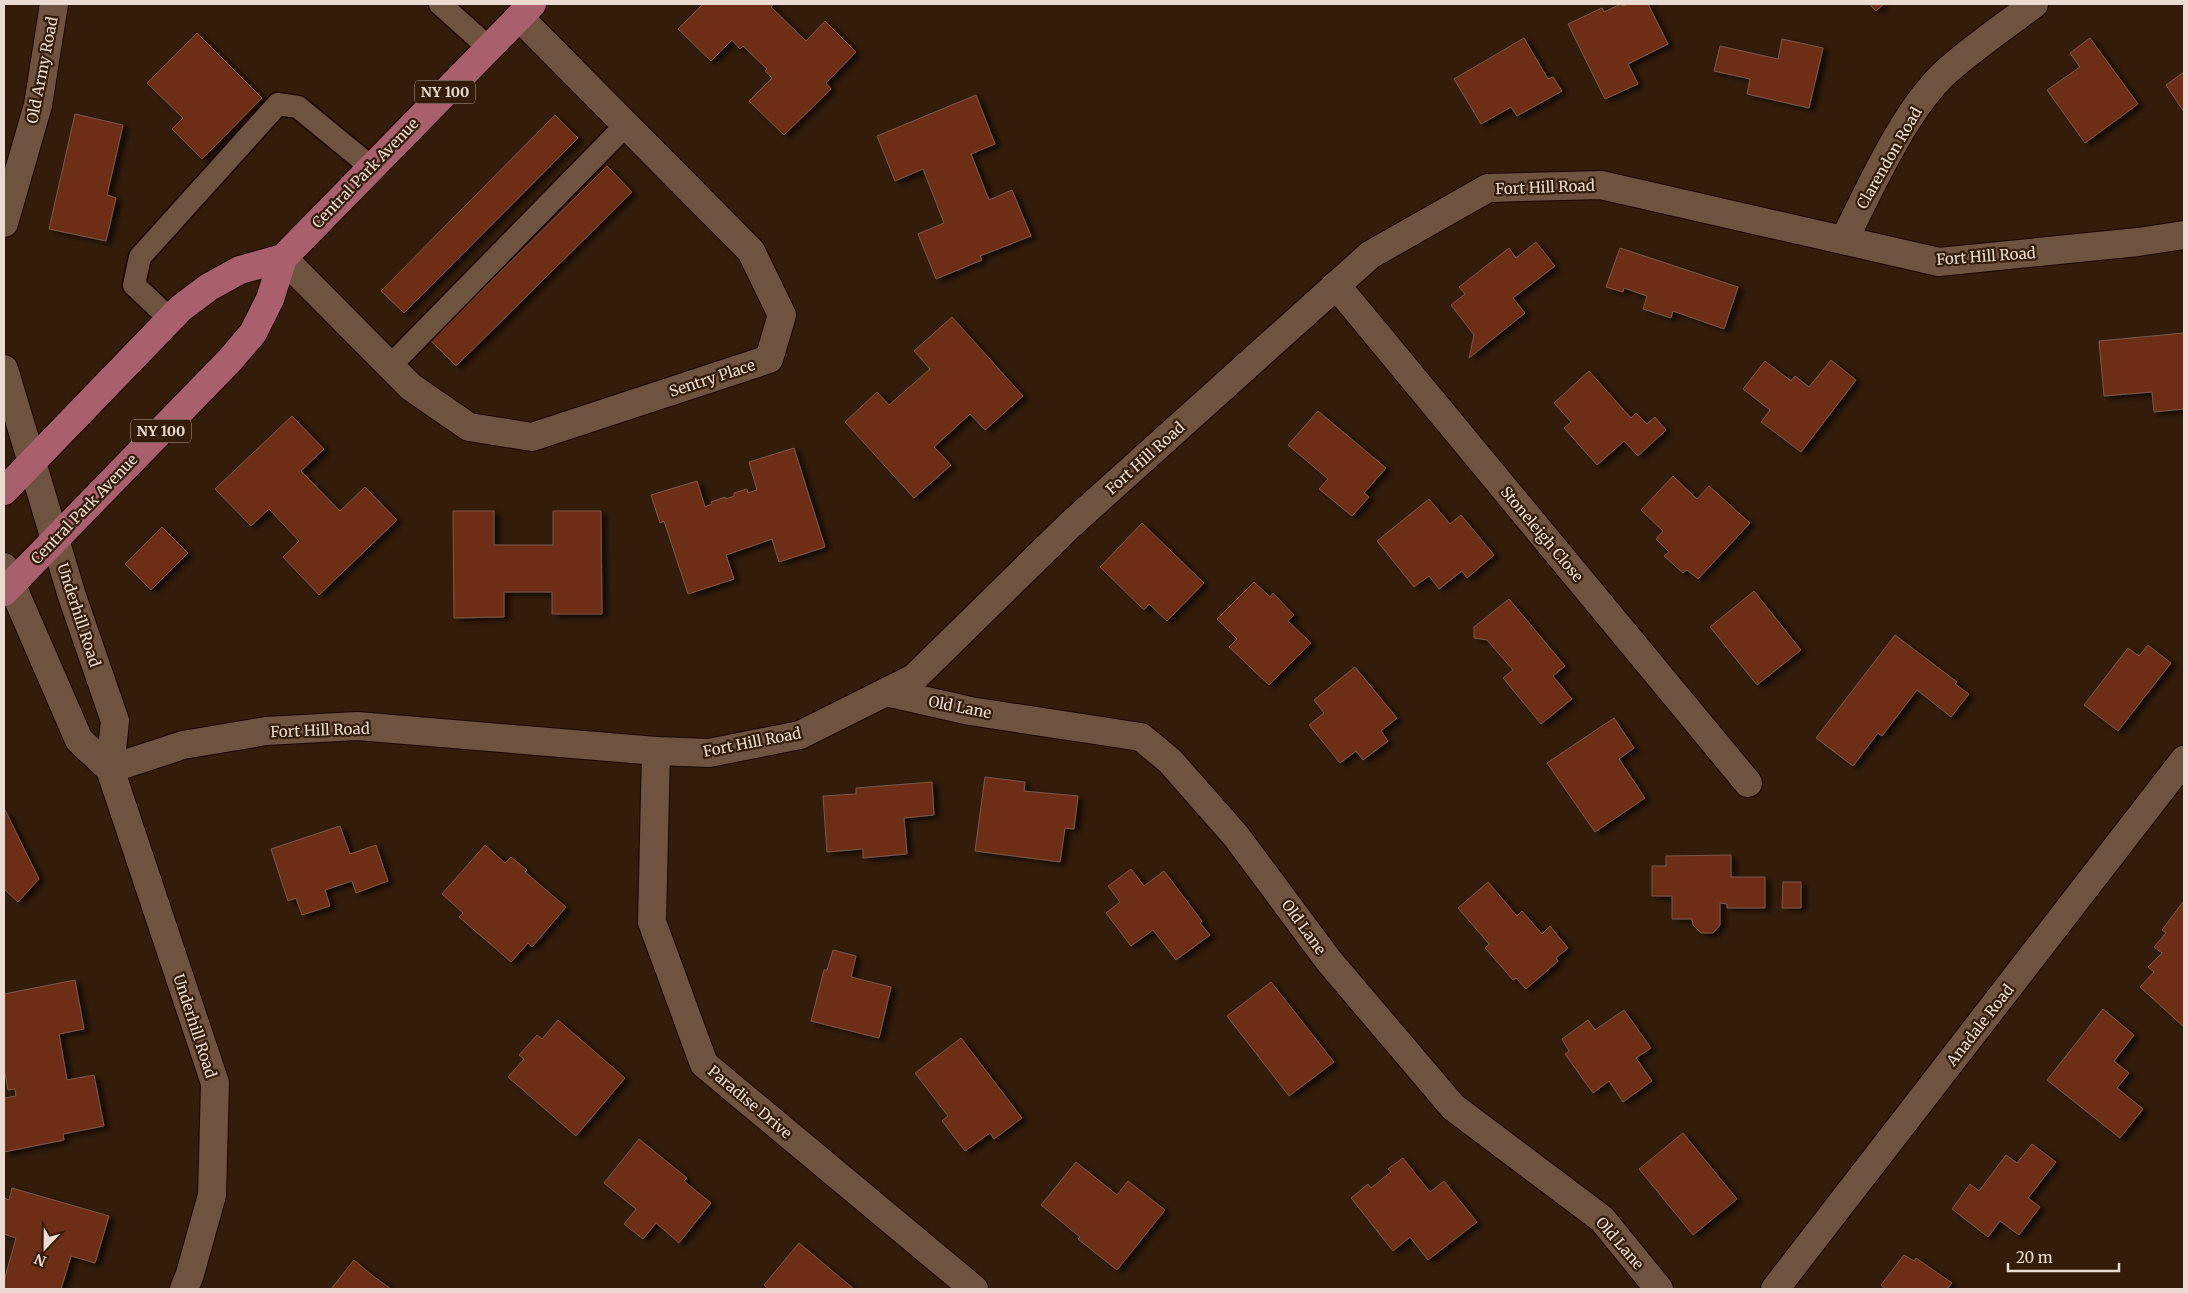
<svg xmlns="http://www.w3.org/2000/svg" width="2188" height="1293" font-family="Merriweather,serif">
<defs>
<filter id="shadow"><feDropShadow dx="5.5" dy="3" stdDeviation="2.5" flood-color="#0009"/></filter>
</defs>
<rect width="100%" height="100%" fill="#331c0a"/>
<g fill="#6e2e13" stroke="#79594c" filter="url(#shadow)">
<polygon points="703,4 774,4 771,7 806,41 825,21 856,52 826,83 831,89 784,135 749,101 772,78 765,71 767,69 743,46 740,49 732,40 711,61 678,29"/>
<polygon points="1621,4 1623,6 1628,4 1648,4 1668,44 1628,64 1638,84 1605,99 1568,24 1602,8 1604,12"/>
<polygon points="1869,4 1884,4 1876,11"/>
<polygon points="197,33 262,98 202,159 172,129 183,118 147,83"/>
<polygon points="1524,38 1548,79 1553,77 1562,91 1517,116 1511,107 1481,124 1454,79"/>
<polygon points="2090,38 2138,104 2085,143 2047,90 2080,67 2070,53"/>
<polygon points="1782,39 1823,48 1809,108 1747,94 1750,79 1714,71 1720,46 1778,59"/>
<polygon points="2184,72 2184,112 2166,85"/>
<polygon points="976,95 995,144 971,154 989,200 1012,190 1031,236 980,256 982,260 936,279 918,234 944,223 923,169 895,181 877,136"/>
<polygon points="75,114 123,125 107,195 116,198 106,241 49,229"/>
<polygon points="555,115 578,138 404,313 381,291"/>
<polygon points="607,166 632,192 456,366 431,341"/>
<polygon points="1536,242 1555,266 1513,298 1525,313 1469,358 1474,335 1451,305 1465,294 1459,287 1509,248 1516,258"/>
<polygon points="1620,248 1738,287 1724,329 1673,311 1671,318 1643,309 1647,296 1624,288 1623,292 1606,287"/>
<polygon points="952,317 1023,396 985,430 970,414 934,447 951,465 914,498 845,422 877,392 889,405 930,369 914,351"/>
<polygon points="2184,333 2184,409 2154,412 2152,392 2104,396 2099,341"/>
<polygon points="1831,360 1856,380 1801,452 1761,422 1770,410 1743,389 1765,361 1791,381 1795,376 1809,387"/>
<polygon points="1589,371 1631,418 1636,413 1647,424 1655,417 1666,430 1638,456 1624,441 1597,465 1564,428 1571,422 1554,403"/>
<polygon points="1318,411 1386,468 1364,493 1369,497 1352,516 1319,489 1328,479 1288,445"/>
<polygon points="292,416 324,449 301,471 340,511 365,487 397,520 319,595 283,557 299,541 269,509 251,526 215,489"/>
<polygon points="794,448 825,547 779,562 772,539 726,555 734,579 688,594 664,521 660,523 651,495 697,481 705,507 712,504 711,502 725,497 726,499 734,496 734,493 747,489 748,493 757,490 749,462"/>
<polygon points="1673,476 1697,499 1709,486 1750,523 1698,579 1687,570 1683,573 1664,556 1669,552 1656,539 1663,531 1641,510"/>
<polygon points="1429,499 1450,524 1461,515 1494,555 1467,578 1462,571 1439,589 1429,576 1414,587 1377,541"/>
<polygon points="453,511 494,511 494,545 553,545 553,511 601,511 602,614 552,614 552,592 504,592 504,617 454,618"/>
<polygon points="1142,523 1204,583 1167,621 1149,604 1144,610 1100,567"/>
<polygon points="162,527 188,553 151,590 125,564"/>
<polygon points="1254,582 1270,597 1273,593 1294,615 1288,621 1311,643 1269,685 1229,647 1237,639 1217,619"/>
<polygon points="1754,591 1801,650 1757,685 1710,627"/>
<polygon points="1509,599 1565,666 1553,676 1572,699 1541,724 1503,678 1513,670 1487,640 1474,638 1474,627"/>
<polygon points="1895,635 1957,682 1955,684 1969,694 1951,717 1917,690 1882,736 1878,733 1853,766 1816,738"/>
<polygon points="2148,645 2171,663 2118,731 2084,705 2128,648 2139,656"/>
<polygon points="1355,667 1397,718 1381,731 1388,741 1363,760 1356,751 1340,763 1309,725 1324,713 1314,700"/>
<polygon points="1614,718 1634,748 1619,759 1645,798 1595,832 1547,763"/>
<polygon points="985,777 1025,782 1024,791 1078,796 1074,829 1065,828 1060,862 975,851"/>
<polygon points="932,782 934,815 904,818 907,854 863,858 863,849 827,852 823,796 856,794 856,788"/>
<polygon points="5,810 39,879 18,902 4,889 4,811"/>
<polygon points="340,826 350,854 376,845 388,881 356,893 352,881 325,890 330,906 302,915 296,898 288,901 271,849"/>
<polygon points="485,845 505,863 511,857 527,870 525,872 566,907 532,947 528,943 511,962 459,917 463,913 442,894"/>
<polygon points="1731,855 1731,877 1765,877 1765,908 1727,908 1727,904 1720,903 1720,925 1713,933 1701,933 1693,925 1692,919 1672,919 1672,896 1652,896 1652,866 1666,866 1666,856"/>
<polygon points="1131,869 1144,886 1164,871 1202,921 1200,923 1210,935 1176,960 1153,930 1131,946 1106,913 1120,902 1108,886"/>
<polygon points="1488,882 1517,916 1522,911 1542,934 1550,926 1568,948 1556,958 1558,961 1526,989 1516,978 1513,980 1485,948 1489,944 1458,908"/>
<polygon points="1783,882 1801,882 1801,908 1782,908"/>
<polygon points="2183,902 2184,903 2184,1027 2140,987 2154,972 2148,967 2162,953 2154,947 2166,933 2162,930"/>
<polygon points="833,950 856,956 851,977 891,987 879,1038 811,1021 824,970 827,970"/>
<polygon points="75,980 84,1029 59,1034 67,1080 94,1075 104,1126 63,1134 64,1140 4,1152 4,1098 16,1096 15,1089 8,1090 4,1068 4,994"/>
<polygon points="1271,982 1334,1062 1289,1096 1227,1016"/>
<polygon points="2103,1009 2134,1035 2114,1061 2129,1073 2117,1088 2143,1109 2120,1138 2047,1080"/>
<polygon points="1624,1010 1651,1048 1636,1058 1652,1081 1623,1102 1609,1081 1593,1093 1565,1054 1569,1051 1562,1039 1588,1020 1595,1030"/>
<polygon points="558,1020 625,1078 576,1136 508,1077 524,1059 519,1055 537,1035 542,1039"/>
<polygon points="961,1038 1022,1118 994,1139 990,1133 965,1151 942,1121 948,1116 915,1073"/>
<polygon points="1683,1133 1737,1199 1693,1235 1639,1169"/>
<polygon points="639,1139 687,1178 684,1181 711,1203 679,1243 656,1223 643,1239 624,1224 636,1209 604,1183"/>
<polygon points="2032,1144 2056,1162 2028,1198 2040,1207 2019,1235 2000,1221 1988,1237 1952,1209 1970,1184 1979,1191 2006,1155 2017,1163"/>
<polygon points="1403,1158 1430,1192 1444,1181 1477,1222 1428,1260 1410,1237 1393,1251 1351,1198 1368,1184 1371,1188 1391,1172 1388,1169"/>
<polygon points="1076,1162 1117,1195 1128,1181 1165,1210 1117,1270 1078,1239 1080,1237 1041,1205"/>
<polygon points="12,1188 109,1216 95,1263 71,1256 61,1289 4,1289 4,1281 16,1238 4,1234 4,1198 9,1200"/>
<polygon points="799,1243 854,1289 769,1289 764,1285"/>
<polygon points="1904,1255 1914,1261 1916,1258 1952,1283 1947,1289 1886,1289 1881,1285"/>
<polygon points="354,1260 373,1276 391,1289 331,1289"/>
</g>
<g fill="none" stroke-linecap="round" stroke-linejoin="round">
<g stroke="#1a0500" stroke-width="25">
<g id="service">
<polyline points="440,4 489,48"/>
<polyline points="170,319 134,285 140,257 278,104 298,107 371,167"/>
<polyline points="390,366 626,125"/>
</g>
</g>
<g stroke="#1a0500" stroke-width="30">
<g id="minor">
<path d="M 1844,240 C 1870,189 1904,110 1947,71 C 1974,47 2005,26 2034,4"/>
<polyline points="283,258 411,387 469,427 532,437 769,359 782,315 751,251 519,17"/>
<polyline points="1336,285 1748,783"/>
<polyline points="886,692 970,711 1141,737 1170,761 1236,836 1329,961 1453,1107 1602,1219 1659,1289"/>
<polyline points="656,751 652,922 704,1064 974,1289"/>
<polyline points="1775,1289 2184,760"/>
</g>
</g>
<g stroke="#1a0500" stroke-width="30">
<g id="tertiary">
<polyline points="4,223 38,105 54,4"/>
<polyline points="4,369 72,596 115,721 110,769 215,1083 212,1195 190,1274 184,1289"/>
<polyline points="4,567 79,740 110,769"/>
<polyline points="110,769 183,745 266,731 357,726 656,751 709,753 800,735 914,678 1070,525 1370,255 1488,188 1601,185 1939,262 2138,242 2184,235"/>
</g>
</g>
<g stroke="#1a0500" stroke-width="30">
<g id="primary">
<polyline points="4,491 181,308 209,287 240,270 283,258"/>
<polyline points="4,592 230,360 253,333 270,299 283,258 532,4"/>
</g>
</g>
<use href="#service" stroke="#6f5341" stroke-width="22"/>
<use href="#minor" stroke="#6f5341" stroke-width="28"/>
<use href="#tertiary" stroke="#6f5341" stroke-width="28"/>
<use href="#primary" stroke="#aa5f6d" stroke-width="28"/>
</g>
<g text-anchor="middle" dominant-baseline="central" stroke-width="4.5" stroke-linejoin="round" paint-order="stroke">
<g fill="#331c0a" stroke="#b4a295" stroke-width="1">
<rect x="415" y="80.5" width="60" height="23" rx="4"/>
<rect x="131" y="419.5" width="60" height="23" rx="4"/>
</g>
<g font-size="14" font-weight="bold" fill="#ebdbd0">
<text x="445" y="92">NY 100</text>
<text x="161" y="431">NY 100</text>
</g>
<g font-size="15" fill="#ebdbd0" stroke="#331c0a">
<text transform="translate(42 70) rotate(-79)">Old Army Road</text>
<text transform="translate(1889 158) rotate(-60)">Clarendon Road</text>
<text transform="translate(365 173) rotate(-46)">Central Park Avenue</text>
<text transform="translate(1545 187) rotate(-2)">Fort Hill Road</text>
<text transform="translate(1986 256) rotate(-4)">Fort Hill Road</text>
<text transform="translate(712 378) rotate(-18)">Sentry Place</text>
<text transform="translate(1145 458) rotate(-42)">Fort Hill Road</text>
<text transform="translate(84 509) rotate(-46)">Central Park Avenue</text>
<text transform="translate(1542 534) rotate(50)">Stoneleigh Close</text>
<text transform="translate(79 615) rotate(72)">Underhill Road</text>
<text transform="translate(960 707) rotate(11)">Old Lane</text>
<text transform="translate(320 730) rotate(-2)">Fort Hill Road</text>
<text transform="translate(752 742) rotate(-11)">Fort Hill Road</text>
<text transform="translate(1304 927) rotate(54)">Old Lane</text>
<text transform="translate(1980 1025) rotate(-52)">Anadale Road</text>
<text transform="translate(195 1026) rotate(72)">Underhill Road</text>
<text transform="translate(750 1102) rotate(40)">Paradise Drive</text>
<text transform="translate(1620 1243) rotate(49)">Old Lane</text>
</g>
</g>
<rect width="2188" height="1293" fill="none" stroke="#ebdbd0" stroke-width="10"/>
<g transform="translate(45 1248) rotate(202)" stroke="#331c0a" stroke-width="4" paint-order="stroke">
<path d="M0-4L9 19L0 12L-9 19Z" fill="#ebdbd0"/>
<text y="-8" font-size="14" font-weight="bold" text-anchor="middle" fill="#ebdbd0">N</text>
</g>
<path d="M2008 1263v8h111v-8" fill="none" stroke="#ebdbd0" stroke-width="2.5"/>
<text x="2016" y="1263" font-size="15" fill="#ebdbd0" stroke="#331c0a" stroke-width="4" paint-order="stroke">20 m</text>
</svg>
